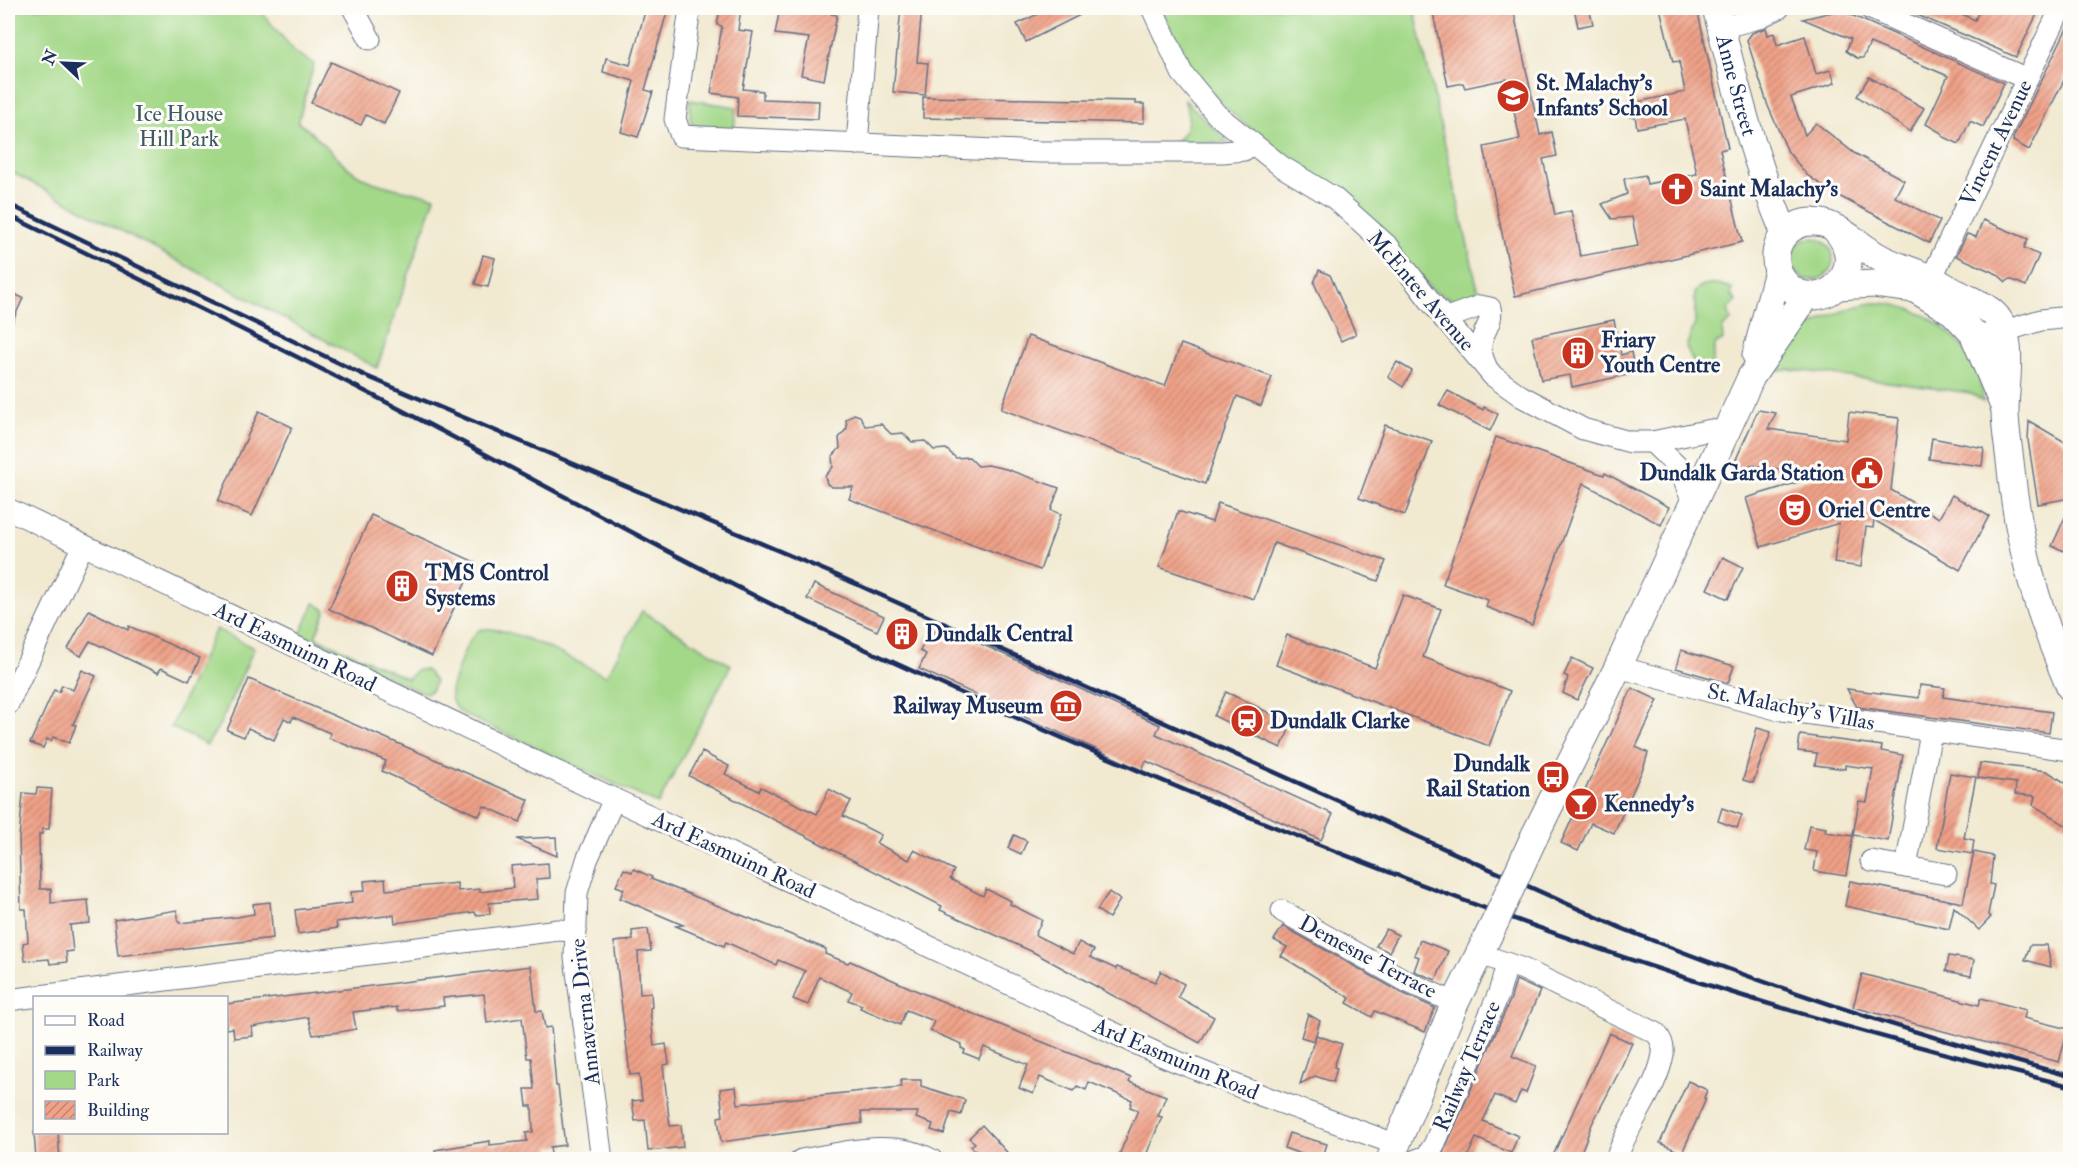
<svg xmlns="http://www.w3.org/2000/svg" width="2078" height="1167" font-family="'IM FELL Double Pica',serif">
<defs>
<pattern id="building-hatch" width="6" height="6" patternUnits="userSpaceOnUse" patternTransform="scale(1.5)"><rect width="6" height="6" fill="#f0a187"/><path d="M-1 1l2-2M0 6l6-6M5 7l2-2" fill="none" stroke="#c28472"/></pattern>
</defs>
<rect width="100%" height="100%" fill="#fdfcf7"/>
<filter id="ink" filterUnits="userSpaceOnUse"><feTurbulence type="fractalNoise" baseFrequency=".0167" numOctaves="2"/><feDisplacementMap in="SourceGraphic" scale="12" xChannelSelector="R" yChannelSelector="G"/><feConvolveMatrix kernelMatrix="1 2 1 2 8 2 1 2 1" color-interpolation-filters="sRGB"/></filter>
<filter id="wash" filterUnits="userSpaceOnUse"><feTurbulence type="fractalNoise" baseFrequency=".008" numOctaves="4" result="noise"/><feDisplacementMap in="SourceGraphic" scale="24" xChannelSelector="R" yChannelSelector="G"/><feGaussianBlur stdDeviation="1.35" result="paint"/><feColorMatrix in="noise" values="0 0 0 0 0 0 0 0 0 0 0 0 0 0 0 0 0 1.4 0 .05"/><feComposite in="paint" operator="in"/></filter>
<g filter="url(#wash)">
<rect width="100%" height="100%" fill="#f1e9d0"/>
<g fill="#a3d888" stroke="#5f8473" stroke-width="1.5">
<path d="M 8,8 L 258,8 L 296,53 L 314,64 L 298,123 C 323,137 339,167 366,179 C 386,189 414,191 435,197 L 377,368 L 8,170 Z"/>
<polygon points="1161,8 1414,8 1478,290 1473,299 1455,301 1433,290 1324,182 1274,149 1225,107 1191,69"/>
<path d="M 1184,99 L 1228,142 L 1172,144 C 1190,132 1191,118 1184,99 Z"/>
<polygon points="690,100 736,107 734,131 693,126 690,119"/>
<circle cx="1812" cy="259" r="21"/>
<polygon points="1717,284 1732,288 1731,295 1736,301 1728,309 1731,321 1722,328 1723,340 1715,345 1712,364 1702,371 1696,367 1686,347 1695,324 1695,292 1699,287"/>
<path d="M 1874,303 C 1926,302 1982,347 1983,402 L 1971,393 L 1789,369 L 1780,371 C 1778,333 1843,307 1874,303 Z"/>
<polygon points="314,603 326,610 315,637 408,679 416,670 426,670 435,681 432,690 427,693 420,692 300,635"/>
<path d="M 642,611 L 731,665 L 658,804 L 463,714 C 454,707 450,702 451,690 C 456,675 465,640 478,631 C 498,618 582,665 606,676 Z"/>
<polygon points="216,629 254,648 220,724 207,745 171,727"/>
</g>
<g id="blocks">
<g fill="url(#building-hatch)">
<polygon points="646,8 665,8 664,11 667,12 645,90 653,92 638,137 621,132 634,81 603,72 606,58 630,65"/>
<polygon points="720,8 741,8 738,30 753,32 743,89 763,91 763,99 819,101 818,119 737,116 738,97 711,93 722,26 717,25"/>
<polygon points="780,8 832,8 831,14 837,15 824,80 801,75 809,38 775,34"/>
<polygon points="901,8 922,8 917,62 928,63 925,95 893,92"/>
<polygon points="1050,8 1094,8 1026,42 1017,24"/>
<polygon points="1432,8 1513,8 1540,135 1552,132 1557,156 1543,159 1555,215 1571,211 1580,256 1638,246 1632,217 1612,219 1602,204 1627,194 1624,179 1645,175 1647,184 1697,174 1685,119 1637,128 1635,116 1630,117 1627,104 1685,92 1679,61 1673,62 1660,8 1697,8 1728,148 1720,150 1742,242 1515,296 1484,147 1520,139 1507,79 1465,88 1463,83 1448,86"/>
<polygon points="1574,8 1589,8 1593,24 1578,27"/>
<polygon points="1901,8 1948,8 1975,20 1980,8 2040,8 2016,57"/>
<polygon points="1840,10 2004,83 1983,127 1970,121 1959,144 1942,136 1943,134 1926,124 1948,76 1870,43 1863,58 1857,58 1846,51 1851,39 1803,19"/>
<polygon points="2070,22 2070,68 2029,150 2013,141 2013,138"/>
<polygon points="1766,28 1768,35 1774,33 1777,45 1805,36 1816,74 1831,70 1835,83 1791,97 1805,135 1816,123 1854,153 1904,180 1895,197 1940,221 1929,243 1835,194 1807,175 1788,152 1768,106 1747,40 1752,33"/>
<polygon points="331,62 399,93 384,124 366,115 361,125 311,103"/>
<polygon points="1869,77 1924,108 1910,132 1857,96"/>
<polygon points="923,97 1136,101 1136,104 1144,104 1144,123 923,118"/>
<polygon points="1983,220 2028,239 2024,248 2039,255 2026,286 2010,279 2006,282 1997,274 1956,256 1967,234 1976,237"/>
<polygon points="483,255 495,258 488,287 475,284"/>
<polygon points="1319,270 1330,275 1356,334 1341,341 1314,283"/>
<polygon points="8,291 23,298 8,332"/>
<polygon points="1614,320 1621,355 1631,352 1635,373 1572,387 1570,375 1541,380 1532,337"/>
<polygon points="1028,336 1165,386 1181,344 1272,377 1261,406 1237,396 1205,484 1001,409"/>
<polygon points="1397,362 1412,371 1403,387 1388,377"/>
<polygon points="1448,391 1483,410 1484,407 1498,414 1490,431 1439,405"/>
<polygon points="1758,410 1776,413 1768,429 1846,440 1849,412 1899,418 1891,490 1939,518 1952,495 1989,516 1960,570 1874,520 1873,528 1866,527 1861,567 1834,563 1839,523 1761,547 1746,498 1822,475 1751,465 1749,469 1733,466"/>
<polygon points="259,411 292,427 252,516 218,501"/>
<polygon points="854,414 860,416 865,426 881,424 891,434 903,433 912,442 925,441 934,450 946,449 956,458 969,457 978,466 988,465 1006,469 1059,488 1051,510 1061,514 1040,570 849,499 853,487 832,487 827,484 825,476 833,467 832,457 840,448 839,438 847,428 846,420"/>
<polygon points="2029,421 2070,445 2070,498 2038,504 2028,440"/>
<polygon points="1385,425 1432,441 1405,515 1359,498"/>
<polygon points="1496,437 1604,475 1605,473 1669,507 1661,525 1583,483 1532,625 1486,607 1488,600 1443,584"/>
<polygon points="1932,438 1984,448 1982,466 1929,459"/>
<polygon points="1218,503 1386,561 1378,581 1274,543 1254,599 1159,567 1178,511 1212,522"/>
<polygon points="2070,506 2070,544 2067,552 2052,546"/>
<polygon points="371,515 475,562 432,656 329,609"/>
<polygon points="1723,557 1743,567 1728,599 1707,589"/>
<polygon points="814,584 884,616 877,631 807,599"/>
<polygon points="1403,595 1441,609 1423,657 1510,691 1489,746 1276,665 1287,635 1375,668"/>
<polygon points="89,610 128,630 129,626 200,658 189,681 161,668 158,673 90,641 81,656 68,649"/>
<polygon points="939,625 1160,725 1156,734 1333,814 1321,840 1146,761 1142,770 919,669 926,654 920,651 927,636 932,639"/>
<polygon points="1681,650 1734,666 1728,683 1676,668"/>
<polygon points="1572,658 1593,668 1577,700 1563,693 1568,677 1564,675"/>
<polygon points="82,670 96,676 73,724 76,725 69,743 53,737 51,741 47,739 43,748 30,743 54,690 59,692 62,685 73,690"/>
<polygon points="249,679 529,800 520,822 484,806 479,816 438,797 382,771 386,761 329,738 330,733 293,717 291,722 284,718 274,740 248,728 244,737 227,730"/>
<polygon points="1920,685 1945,688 1943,697 2052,712 2049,733 1857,707 1847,689 1919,698"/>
<polygon points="1632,688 1658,700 1636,747 1648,753 1644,766 1614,833 1591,823 1578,851 1561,843"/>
<polygon points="1226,692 1278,717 1275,723 1289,730 1281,748 1214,716"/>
<polygon points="1757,728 1771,732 1753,783 1743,780"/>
<polygon points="1800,735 1882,746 1881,751 1903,755 1888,841 1853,835 1859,801 1867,802 1873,769 1845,765 1845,769 1815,765 1817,753 1798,751"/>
<polygon points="702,752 729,766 725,774 759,791 761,787 817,814 829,789 851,801 843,816 881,835 876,843 909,860 914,850 954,870 950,879 983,896 986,889 1011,901 1010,904 1042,920 1035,935 1073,954 1079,942 1094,950 1090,957 1116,969 1117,967 1155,982 1161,971 1184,984 1178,997 1214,1017 1200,1043 1033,952 940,910 942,906 689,776"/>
<polygon points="1980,763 2047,771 2070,786 2070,828 2033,805 2035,796 2015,794 2016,783 1978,778"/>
<polygon points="1950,773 1976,777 1964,838 1974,840 1972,854 1937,848"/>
<polygon points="37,788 52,789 49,829 42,829 42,834 39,834 40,889 51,889 51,903 88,900 90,923 70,925 73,951 66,952 67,962 50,964 49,959 25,961 23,943 28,942 26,909 21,909 19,838 23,793 36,794"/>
<polygon points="1722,808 1742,815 1737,828 1718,821"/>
<polygon points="1809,825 1826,828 1825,832 1853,836 1846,876 1814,871 1817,852 1804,850"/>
<polygon points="1014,835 1027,841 1021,854 1008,848"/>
<polygon points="556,837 557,856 517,839"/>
<polygon points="1974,852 1993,856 1990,884 1994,885 1988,914 1991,917 1979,930 1954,907 1949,929 1845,906 1850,881 1963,903"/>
<polygon points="548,863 549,878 536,879 538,899 489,903 490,914 476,915 475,912 395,923 394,915 336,922 337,928 298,934 295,910 352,903 351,892 365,891 364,881 385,879 386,890 457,883 458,891 480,889 480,892 513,888 511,866"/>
<polygon points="624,869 632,872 634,869 652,877 651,879 784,932 826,949 825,954 848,963 850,961 922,993 1131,1078 1129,1082 1166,1096 1158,1116 1162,1117 1144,1160 1117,1160 1138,1110 1130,1107 1132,1100 1089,1082 1086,1090 1077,1086 1074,1091 1040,1077 1033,1094 1019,1088 1028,1065 984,1047 979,1059 964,1053 965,1050 961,1048 962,1044 930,1031 934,1021 906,1010 900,1025 860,1008 862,1005 848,1000 852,992 819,977 808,1005 793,999 805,971 778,960 776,965 726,942 724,946 676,926 683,925 620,898 624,889 616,886"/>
<polygon points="1109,892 1120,900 1109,918 1097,910"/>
<polygon points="270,902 273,938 118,956 114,920 177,910 179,923 237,917 254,914 253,904"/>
<polygon points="1283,926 1402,993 1435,1008 1425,1032 1375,1011 1372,1017 1347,1003 1350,998 1281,956 1287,947 1274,940"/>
<polygon points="648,929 651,951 638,952 640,994 651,993 652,1007 650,1008 654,1046 666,1044 669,1064 663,1065 670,1126 681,1125 683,1147 648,1151 645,1120 635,1121 632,1101 642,1100 639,1074 630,1075 614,942 633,940 632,931"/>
<polygon points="1386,929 1398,935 1389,952 1376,946"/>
<polygon points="1420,940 1448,951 1436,980 1414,971 1419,957 1414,955"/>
<polygon points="2030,945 2047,945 2051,967 2025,960"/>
<polygon points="1949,956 1974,960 1971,976 1946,971"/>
<polygon points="531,966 536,1011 542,1011 545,1028 551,1027 556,1086 558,1086 563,1129 565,1145 550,1147 552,1160 435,1160 435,1150 490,1141 490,1145 527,1141 526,1133 533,1132 532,1106 527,1106 525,1089 534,1089 531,1058 527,1058 522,1018 487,1023 484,994 443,998 444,1006 397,1011 397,1007 353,1012 356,1029 340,1032 313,1035 308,1017 252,1027 253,1036 234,1038 233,1028 226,1029 226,1004"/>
<polygon points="1862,974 1979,1005 1981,998 2026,1010 2024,1018 2068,1029 2059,1062 1853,1007"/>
<polygon points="1516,980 1540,991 1512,1056 1536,1066 1526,1093 1521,1091 1515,1104 1495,1095 1483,1121 1518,1136 1511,1153 1476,1138 1466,1160 1440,1160 1511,998"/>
<polygon points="1308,1014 1320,1021 1314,1041 1301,1037"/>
<polygon points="1609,1033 1632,1043 1619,1072 1592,1124 1578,1160 1551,1160"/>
<polygon points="1316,1035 1342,1044 1334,1067 1337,1068 1333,1082 1315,1076 1300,1084"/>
<polygon points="901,1080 921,1080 921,1086 965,1100 961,1115 951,1112 944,1134 931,1130 933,1124 916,1118 918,1112 861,1112 862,1123 721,1142 718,1117 723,1116 720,1089 736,1087 738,1104 901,1087"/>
<polygon points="1688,1081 1707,1090 1704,1098 1706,1099 1682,1153 1660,1143"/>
<polygon points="982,1125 994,1138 1014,1160 984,1160 971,1146 975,1143 969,1138"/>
<polygon points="34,1132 58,1132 60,1160 36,1160"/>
<polygon points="1289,1133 1327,1144 1322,1160 1299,1160 1301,1154 1284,1148"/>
</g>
</g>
</g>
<g filter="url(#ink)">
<use href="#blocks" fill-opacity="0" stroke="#667086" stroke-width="1.5"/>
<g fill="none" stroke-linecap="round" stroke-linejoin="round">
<g stroke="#667086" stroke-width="23">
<g id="minor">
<polyline points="353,8 370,39"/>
<polyline points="690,8 675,119 681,136 1040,152 1223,152 1244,150 1251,142"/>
<polyline points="1152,8 1182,73 1217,115 1281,166 1334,198 1389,247 1431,302 1493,376 1521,396 1583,429 1630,442 1652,442 1711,430 1724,434"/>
<polyline points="1869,8 2027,79"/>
<polyline points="1721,28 1758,18 1779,8"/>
<polyline points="857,144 868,8"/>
<polyline points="1931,279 2061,8"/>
<path d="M 1444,319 L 1480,306 L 1490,308 C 1495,329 1471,335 1486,366"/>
<polyline points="1973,333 1988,336 2041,320 2070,317"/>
<polyline points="1652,442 1679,468 1694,505"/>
<polyline points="8,509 614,799 1163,1056 1263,1096 1395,1144"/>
<polyline points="1618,667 1776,709 2070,750"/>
<polyline points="8,704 83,545"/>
<polyline points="1871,861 1946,874"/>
<polyline points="1906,867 1931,732"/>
<polyline points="1282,911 1408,982 1455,1003"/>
<path d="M 1480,954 L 1523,969 L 1656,1033 C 1661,1039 1664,1046 1663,1054 C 1658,1088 1626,1126 1616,1160"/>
<polyline points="8,1000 558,930 576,931"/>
<polyline points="602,1160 575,957 577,893 587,860 614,799"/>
<path d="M 801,1160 C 843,1153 893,1138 932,1160"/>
<polyline points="1416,1160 1427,1156 1434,1145 1499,993 1507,964"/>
</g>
</g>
<g stroke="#667086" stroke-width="29">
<g id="major">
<path id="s1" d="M 1716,8 C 1735,84 1754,161 1785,234"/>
<path d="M 1835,229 C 1872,267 1824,318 1788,286 C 1779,278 1775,266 1776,254 C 1778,235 1795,221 1814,222 C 1836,222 1858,245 1877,256 C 1893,266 1914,270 1931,279 C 1941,283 1949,290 1959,294 C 1971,301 1984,304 1994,314 C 2016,336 2005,384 2005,411 C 2005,427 2008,444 2010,461 C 2018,545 2037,610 2070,687"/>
<polyline points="1837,286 1874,284 1915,289 1953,312 1973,333 2003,404"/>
<polyline points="1756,355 1778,271"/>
<polyline points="1534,837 1618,667 1751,377 1807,295"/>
<polyline points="1390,1160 1455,1003 1497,918"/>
</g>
</g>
<use href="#minor" stroke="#fff" stroke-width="21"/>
<use href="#major" stroke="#fff" stroke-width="27"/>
<g stroke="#1b2f5e" stroke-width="4.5">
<path d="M 8,204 L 366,376 L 836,575 L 1621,928 C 1768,987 1917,1035 2070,1076"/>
<path d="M 8,215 C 133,276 258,336 382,400 C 549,486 713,580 884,658 C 1143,777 1408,887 1680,976 C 1808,1018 1939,1053 2070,1086"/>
</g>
<g stroke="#667086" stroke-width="29" stroke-linecap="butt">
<polyline id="major-bridge" points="1497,918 1534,837"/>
</g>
<use href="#major-bridge" stroke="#fff" stroke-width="27"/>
</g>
</g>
<defs>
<g id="school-disc" transform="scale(1.725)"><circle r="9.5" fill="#c8321e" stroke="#fdfcf7"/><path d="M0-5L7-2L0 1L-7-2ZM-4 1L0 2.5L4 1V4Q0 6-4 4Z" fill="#fff"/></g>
<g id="church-disc" transform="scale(1.725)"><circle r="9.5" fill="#c8321e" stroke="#fdfcf7"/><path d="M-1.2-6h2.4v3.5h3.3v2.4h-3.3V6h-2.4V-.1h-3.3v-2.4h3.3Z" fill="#fff"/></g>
<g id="building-disc" transform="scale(1.725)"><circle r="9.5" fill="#c8321e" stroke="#fdfcf7"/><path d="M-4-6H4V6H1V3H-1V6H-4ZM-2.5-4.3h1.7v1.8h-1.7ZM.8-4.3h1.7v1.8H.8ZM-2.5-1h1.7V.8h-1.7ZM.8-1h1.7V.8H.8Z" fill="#fff"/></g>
<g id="civic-disc" transform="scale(1.725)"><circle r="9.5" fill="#c8321e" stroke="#fdfcf7"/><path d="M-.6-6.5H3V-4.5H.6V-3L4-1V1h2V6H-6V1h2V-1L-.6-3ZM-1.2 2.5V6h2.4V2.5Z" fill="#fff"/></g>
<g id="theatre-disc" transform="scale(1.725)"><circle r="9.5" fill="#c8321e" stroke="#fdfcf7"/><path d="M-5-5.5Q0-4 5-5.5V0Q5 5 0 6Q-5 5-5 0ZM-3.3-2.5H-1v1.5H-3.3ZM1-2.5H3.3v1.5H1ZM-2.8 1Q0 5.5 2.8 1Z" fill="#fff"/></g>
<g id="museum-disc" transform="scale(1.725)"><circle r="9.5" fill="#c8321e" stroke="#fdfcf7"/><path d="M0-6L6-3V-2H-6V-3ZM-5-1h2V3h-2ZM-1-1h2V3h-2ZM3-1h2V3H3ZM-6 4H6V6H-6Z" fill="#fff"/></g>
<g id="station-disc" transform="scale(1.725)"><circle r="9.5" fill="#c8321e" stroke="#fdfcf7"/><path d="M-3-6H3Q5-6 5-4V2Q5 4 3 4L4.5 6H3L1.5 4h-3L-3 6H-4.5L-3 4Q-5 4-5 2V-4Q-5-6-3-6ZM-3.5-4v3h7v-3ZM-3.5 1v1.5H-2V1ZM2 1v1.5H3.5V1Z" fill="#fff"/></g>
<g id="bus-disc" transform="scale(1.725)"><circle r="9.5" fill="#c8321e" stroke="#fdfcf7"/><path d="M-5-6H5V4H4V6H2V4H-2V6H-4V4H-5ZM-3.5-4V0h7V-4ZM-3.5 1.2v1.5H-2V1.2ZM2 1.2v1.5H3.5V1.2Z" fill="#fff"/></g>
<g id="bar-disc" transform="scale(1.725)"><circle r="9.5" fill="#c8321e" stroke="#fdfcf7"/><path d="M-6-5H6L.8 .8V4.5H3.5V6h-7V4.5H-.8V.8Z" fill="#fff"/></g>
</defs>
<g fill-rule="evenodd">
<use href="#school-disc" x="1513" y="96"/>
<use href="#church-disc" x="1677" y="189"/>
<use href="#building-disc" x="1578" y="353"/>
<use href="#civic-disc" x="1867" y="473"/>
<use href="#theatre-disc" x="1795" y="510"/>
<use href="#building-disc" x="402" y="586"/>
<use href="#building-disc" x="902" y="634"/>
<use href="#museum-disc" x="1066" y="706"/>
<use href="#station-disc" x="1247" y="721"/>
<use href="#bus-disc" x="1553" y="777"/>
<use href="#bar-disc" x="1581" y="804"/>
</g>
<g text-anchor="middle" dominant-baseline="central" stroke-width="6" stroke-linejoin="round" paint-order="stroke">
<g font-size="22" font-weight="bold" fill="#1b2f5e" stroke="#fdfcf7" text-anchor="start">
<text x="1536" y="83">St. Malachy's<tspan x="1536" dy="25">Infants' School</tspan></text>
<text x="1700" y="189">Saint Malachy's</text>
<text x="1601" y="340">Friary<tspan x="1601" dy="25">Youth Centre</tspan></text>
<text x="1844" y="473" text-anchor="end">Dundalk Garda Station</text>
<text x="1818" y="510">Oriel Centre</text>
<text x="425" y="573">TMS Control<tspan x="425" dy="25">Systems</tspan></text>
<text x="925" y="634">Dundalk Central</text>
<text x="1043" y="706" text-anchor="end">Railway Museum</text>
<text x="1270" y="721">Dundalk Clarke</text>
<text x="1530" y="764" text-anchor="end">Dundalk<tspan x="1530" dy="25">Rail Station</tspan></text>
<text x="1604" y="804">Kennedy's</text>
</g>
<g font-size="22" fill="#1b2f5e" stroke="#fdfcf7">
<text stroke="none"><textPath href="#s1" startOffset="80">Anne Street</textPath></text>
<text transform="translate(1996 143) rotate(-64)">Vincent Avenue</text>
<text transform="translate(1421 291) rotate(49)">McEntee Avenue</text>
<text transform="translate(295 647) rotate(26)">Ard Easmuinn Road</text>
<text transform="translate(1791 707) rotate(11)">St. Malachy's Villas</text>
<text transform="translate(734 855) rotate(25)">Ard Easmuinn Road</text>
<text transform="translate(1368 957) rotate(28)">Demesne Terrace</text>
<text transform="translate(585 1012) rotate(-96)">Annaverna Drive</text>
<text transform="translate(1176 1059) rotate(23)">Ard Easmuinn Road</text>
<text transform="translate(1467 1066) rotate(-67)">Railway Terrace</text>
</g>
<g font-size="22" fill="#3d5968" stroke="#fdfcf7">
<text x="179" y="114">Ice House<tspan x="179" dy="25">Hill Park</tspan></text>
</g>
</g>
<rect width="2078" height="1167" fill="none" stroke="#fdfcf7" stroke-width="30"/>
<rect x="33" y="996" width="195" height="138" fill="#fdfcf7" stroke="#a3aaba" stroke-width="1.5"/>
<rect x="45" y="1016" width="30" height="9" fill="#ffffff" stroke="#a3aaba" stroke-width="1.5"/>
<text x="87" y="1026" font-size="18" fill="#1b2f5e">Road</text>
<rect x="45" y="1046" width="30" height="9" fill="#1b2f5e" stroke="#a3aaba" stroke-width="1.5"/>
<text x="87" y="1056" font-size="18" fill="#1b2f5e">Railway</text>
<rect x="45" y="1071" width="30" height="18" fill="#a3d888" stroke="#a3aaba" stroke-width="1.5"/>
<text x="87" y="1086" font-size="18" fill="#1b2f5e">Park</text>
<rect x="45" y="1101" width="30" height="18" fill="url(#building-hatch)" stroke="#a3aaba" stroke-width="1.5"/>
<text x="87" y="1116" font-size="18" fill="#1b2f5e">Building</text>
<g transform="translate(63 63) rotate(293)" stroke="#fdfcf7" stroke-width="4.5" paint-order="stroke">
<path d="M0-4.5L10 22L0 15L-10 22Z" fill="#1b2f5e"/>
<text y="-9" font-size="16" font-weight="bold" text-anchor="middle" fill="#1b2f5e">N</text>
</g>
</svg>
